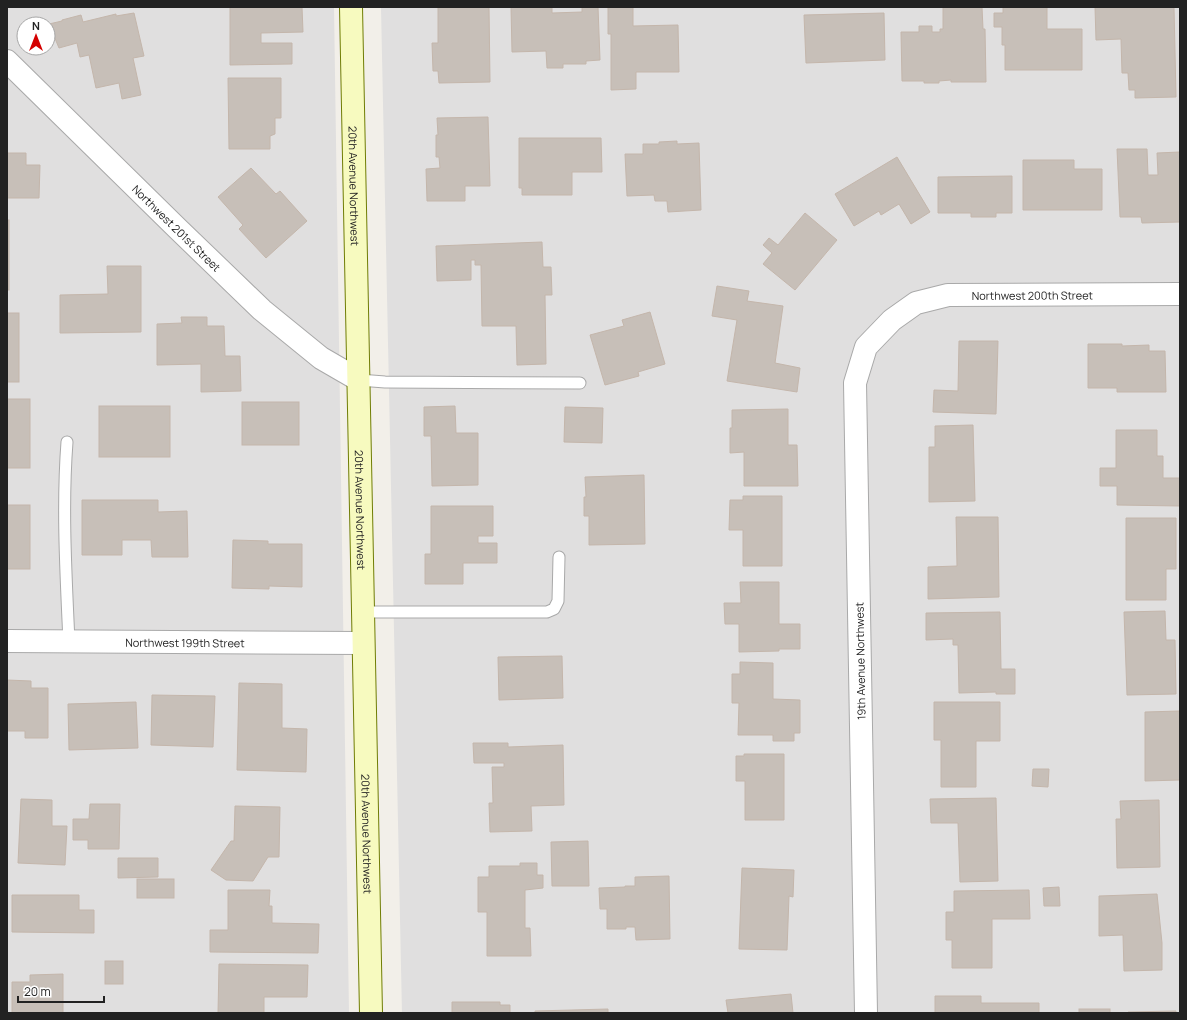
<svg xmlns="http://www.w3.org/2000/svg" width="1187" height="1020" font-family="Manrope,sans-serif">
<rect width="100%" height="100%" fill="#f2efe9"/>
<g fill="#e0dfdf" fill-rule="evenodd">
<path d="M 7,7 L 334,7 L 349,1013 L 7,1013 ZM 24,24 L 48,24 L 48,48 L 24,48 Z"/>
<polygon points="381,7 1180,7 1180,1013 402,1013"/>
</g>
<g fill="#c7bfb8" stroke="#c4b6ab">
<polygon points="230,7 302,7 303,32 261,33 261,43 292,43 292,64 230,65"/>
<polygon points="438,7 489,7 490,82 439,83 438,71 433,71 432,43 438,43"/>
<polygon points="511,7 552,7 552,13 582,12 582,7 598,7 600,60 586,61 586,64 563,64 563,68 547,68 546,51 512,52"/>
<polygon points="608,7 633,7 633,26 678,25 679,72 636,72 636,89 611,90 611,34 608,34"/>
<polygon points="943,7 982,7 983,29 985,29 986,82 951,82 951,80 939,81 939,83 924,83 924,81 902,81 901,32 919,32 919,26 932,26 932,32 940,32 940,29 943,29"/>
<polygon points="1003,7 1047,7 1047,29 1082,29 1082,70 1005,70 1005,45 1002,45 1002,27 994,27 994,13 1003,13"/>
<polygon points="1095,7 1174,7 1176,97 1135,98 1135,90 1129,90 1128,73 1122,73 1121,39 1096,40"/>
<polygon points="134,13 144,56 133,58 141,95 122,99 119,83 96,88 89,55 80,57 77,43 59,48 49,24 62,21 62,20 81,15 83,22 116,14 116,16"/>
<polygon points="884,13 885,60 806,63 804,15"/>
<polygon points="228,78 281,78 281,118 275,118 275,134 270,136 270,149 229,149"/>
<polygon points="488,117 490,186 465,186 465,201 427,201 426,169 440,168 439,157 436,157 436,135 438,135 437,118"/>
<polygon points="519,138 601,138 602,172 572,172 572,195 522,195 522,188 519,188"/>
<polygon points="677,141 677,144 699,143 701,210 668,212 667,201 655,201 654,195 627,196 625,154 643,154 643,144 659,144 659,142"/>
<polygon points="1117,149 1147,149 1148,175 1158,175 1157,153 1180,152 1180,222 1142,223 1141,217 1120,217"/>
<polygon points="7,153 26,153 26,165 40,165 39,198 7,198"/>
<polygon points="897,157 930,212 911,224 899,204 881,215 879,211 854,226 835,194"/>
<polygon points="1023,160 1074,160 1074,169 1102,169 1102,210 1023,210"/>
<polygon points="251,168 276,194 280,191 307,221 266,258 239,229 243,225 218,197"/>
<polygon points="1012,176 1012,213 996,213 996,217 971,217 971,213 938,213 938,177"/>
<polygon points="805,213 837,240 795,290 763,264 772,253 763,245 769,238 778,245"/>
<rect x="7" y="220" width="2" height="70"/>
<polygon points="542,242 543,267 551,267 552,295 545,295 546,364 517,365 516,326 482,326 481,265 475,265 475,260 471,260 471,280 437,281 436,246"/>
<polygon points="107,266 141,266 141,332 60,333 60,295 108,294"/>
<polygon points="717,286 749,291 747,301 783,306 775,363 800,368 797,392 727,381 737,320 712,316"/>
<polygon points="650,312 665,364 638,372 639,376 605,385 590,335 624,326 622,320"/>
<rect x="7" y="313" width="12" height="69"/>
<polygon points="181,317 207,317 207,326 224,326 225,356 240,356 241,391 201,392 201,364 157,365 157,324 182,323"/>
<polygon points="959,341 998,341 996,414 933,412 934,390 958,391"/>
<polygon points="1088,344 1122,344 1122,346 1149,345 1149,351 1165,351 1166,392 1117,392 1117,388 1088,388"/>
<rect x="7" y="399" width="23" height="69"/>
<rect x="242" y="402" width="57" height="43"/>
<rect x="99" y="406" width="71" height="51"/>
<polygon points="455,406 456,433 478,433 478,485 432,486 431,436 424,436 424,407"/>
<polygon points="565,407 603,408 602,443 564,442"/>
<polygon points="788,409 788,445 797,445 798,486 744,486 744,452 730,453 730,428 732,428 732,410"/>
<polygon points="973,425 975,501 929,502 929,447 935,447 935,426"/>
<polygon points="1116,430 1157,430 1157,456 1163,456 1163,478 1180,478 1180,506 1117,505 1117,486 1100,486 1100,468 1116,468"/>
<polygon points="644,475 645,544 589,545 589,516 584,516 584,497 586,497 585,477"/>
<polygon points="743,496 782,496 782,566 743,566 743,530 729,530 730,500 743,500"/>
<polygon points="82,500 158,500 158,512 187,511 188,557 152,557 151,540 122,540 122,555 82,555"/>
<rect x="7" y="505" width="23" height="64"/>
<polygon points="431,506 493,506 493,536 478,536 478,543 497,543 497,563 463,563 463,584 425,584 425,554 431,554"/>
<polygon points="956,517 998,517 999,597 928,599 928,567 957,566"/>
<polygon points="1126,518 1176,518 1176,569 1166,569 1166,600 1126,600"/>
<polygon points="233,540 268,541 268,544 302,544 302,587 269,586 269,589 232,588"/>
<polygon points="740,582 779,582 779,624 800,624 800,649 779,649 779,651 739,652 739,624 725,624 724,603 741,603"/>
<polygon points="1165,611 1166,640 1175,640 1176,694 1127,695 1124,612"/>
<polygon points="1000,612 1001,669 1015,669 1015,694 996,694 996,692 959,693 958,645 953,645 953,639 926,640 926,613"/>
<polygon points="562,656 563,698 499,700 498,657"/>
<polygon points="740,662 773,663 773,699 800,700 800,733 794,733 794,741 773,741 773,735 738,735 739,703 732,703 732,674 740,674"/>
<polygon points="7,680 31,681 31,688 48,688 48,738 25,738 25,731 7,731"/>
<polygon points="239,683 282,684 282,728 307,729 306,772 237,770"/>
<polygon points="152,695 215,696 213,747 151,745"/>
<polygon points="136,702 138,748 69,750 68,704"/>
<polygon points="934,702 1000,702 1000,741 976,741 976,787 941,787 941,740 934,740"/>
<polygon points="1180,711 1180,780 1145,781 1145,712"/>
<polygon points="473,743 508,743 508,747 563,745 564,805 531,806 532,831 490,832 489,803 493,803 492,767 504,767 504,763 474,763"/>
<polygon points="744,754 784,754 784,820 745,820 745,781 736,781 736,756 744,756"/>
<polygon points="1033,769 1049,769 1048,787 1032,786"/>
<polygon points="996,798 998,881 960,882 958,823 931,823 930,799"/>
<polygon points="21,799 52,800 52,826 67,826 65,865 18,863"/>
<polygon points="1159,800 1160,867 1117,868 1116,819 1121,819 1120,801"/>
<polygon points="90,804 120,804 119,849 88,849 88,840 73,840 73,819 89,819"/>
<polygon points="235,806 280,807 279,857 268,857 253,881 226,880 211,870 231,841 234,841"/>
<polygon points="588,841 589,886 552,886 551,842"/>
<polygon points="118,858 158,858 158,877 118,878"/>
<polygon points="520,863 537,863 537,875 543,875 543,888 525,890 525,928 530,928 531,956 487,956 487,912 478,912 478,877 489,877 489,866 520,866"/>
<polygon points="742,868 794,870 793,897 789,896 787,950 739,949"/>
<polygon points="669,876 670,939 636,940 635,927 626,927 626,929 607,929 607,909 600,909 599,888 625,887 625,886 635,886 635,877"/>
<rect x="137" y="879" width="37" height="19"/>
<polygon points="1059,887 1060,906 1044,906 1043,888"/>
<polygon points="228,890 270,890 269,906 272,906 272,923 319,924 318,953 210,952 210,930 228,930"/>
<polygon points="1029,890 1030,919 992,919 992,968 952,968 952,940 946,940 946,912 954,912 954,891"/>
<polygon points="1157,894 1162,943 1162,970 1124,971 1123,935 1099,936 1099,896"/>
<polygon points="12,895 79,895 79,910 94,910 94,933 12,932"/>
<rect x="105" y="961" width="18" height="23"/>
<polygon points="219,964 308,965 307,997 264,997 264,1013 218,1013"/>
<polygon points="63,974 63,1013 12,1013 12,982 30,982 30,975"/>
<polygon points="791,994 793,1013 728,1013 726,1000"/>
<polygon points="935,996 981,996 981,1003 1039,1003 1039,1013 935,1013"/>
<polygon points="452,1002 500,1002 500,1005 510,1005 510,1013 452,1013"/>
<polygon points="608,1009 608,1013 535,1013 535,1011"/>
<rect x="1079" y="1009" width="31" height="4"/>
<polygon points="1176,1011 1176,1013 1128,1013 1128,1012"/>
</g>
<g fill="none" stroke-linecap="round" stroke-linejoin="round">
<g stroke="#a9a9a9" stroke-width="13">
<g id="lane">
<polyline points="359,380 385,382 580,383"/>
<path d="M 67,442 C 62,508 66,575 69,642"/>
<polyline points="363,612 547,612 554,609 558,601 559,557"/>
</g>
</g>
<g stroke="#a9a9a9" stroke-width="24">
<g id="street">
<path id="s1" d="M 7,61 L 178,229 L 262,310 L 321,358 L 359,380"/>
<path id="s2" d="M 7,641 L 363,643"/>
<path id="s3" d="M 866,1013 L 855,383 L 866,347 L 892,320 L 916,303 L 948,295 L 1180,294"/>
</g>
</g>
<g stroke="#707d05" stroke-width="24">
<g id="secondary">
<path id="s4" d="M 351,7 L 371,1013"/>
</g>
</g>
<use href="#lane" stroke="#fff" stroke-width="11"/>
<use href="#street" stroke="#fff" stroke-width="22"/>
<use href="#secondary" stroke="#f7fabf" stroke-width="22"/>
</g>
<g text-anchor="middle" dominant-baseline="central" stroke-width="3" stroke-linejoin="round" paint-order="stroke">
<g font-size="11" fill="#222" stroke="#fff">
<text stroke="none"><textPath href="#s4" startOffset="179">20th Avenue Northwest</textPath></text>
<text stroke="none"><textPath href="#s1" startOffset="238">Northwest 201st Street</textPath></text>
<text stroke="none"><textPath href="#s3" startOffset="852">Northwest 200th Street</textPath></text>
<text stroke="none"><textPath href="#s4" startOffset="503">20th Avenue Northwest</textPath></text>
<text stroke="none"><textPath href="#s2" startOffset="178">Northwest 199th Street</textPath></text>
<text transform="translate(860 661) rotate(-91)">19th Avenue Northwest</text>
<text stroke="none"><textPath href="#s4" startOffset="827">20th Avenue Northwest</textPath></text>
</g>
</g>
<rect width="1187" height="1020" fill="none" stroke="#222222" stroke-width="16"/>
<g transform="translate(36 36)"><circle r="19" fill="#ffffff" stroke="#a7a7a7"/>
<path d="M0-3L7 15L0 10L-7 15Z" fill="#d40000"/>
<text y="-6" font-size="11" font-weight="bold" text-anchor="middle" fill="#222222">N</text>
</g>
<path d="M18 996v6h86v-6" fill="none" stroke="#222222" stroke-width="2"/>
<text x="24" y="996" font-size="12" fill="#222222" stroke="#ffffff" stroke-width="3" paint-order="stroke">20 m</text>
</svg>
